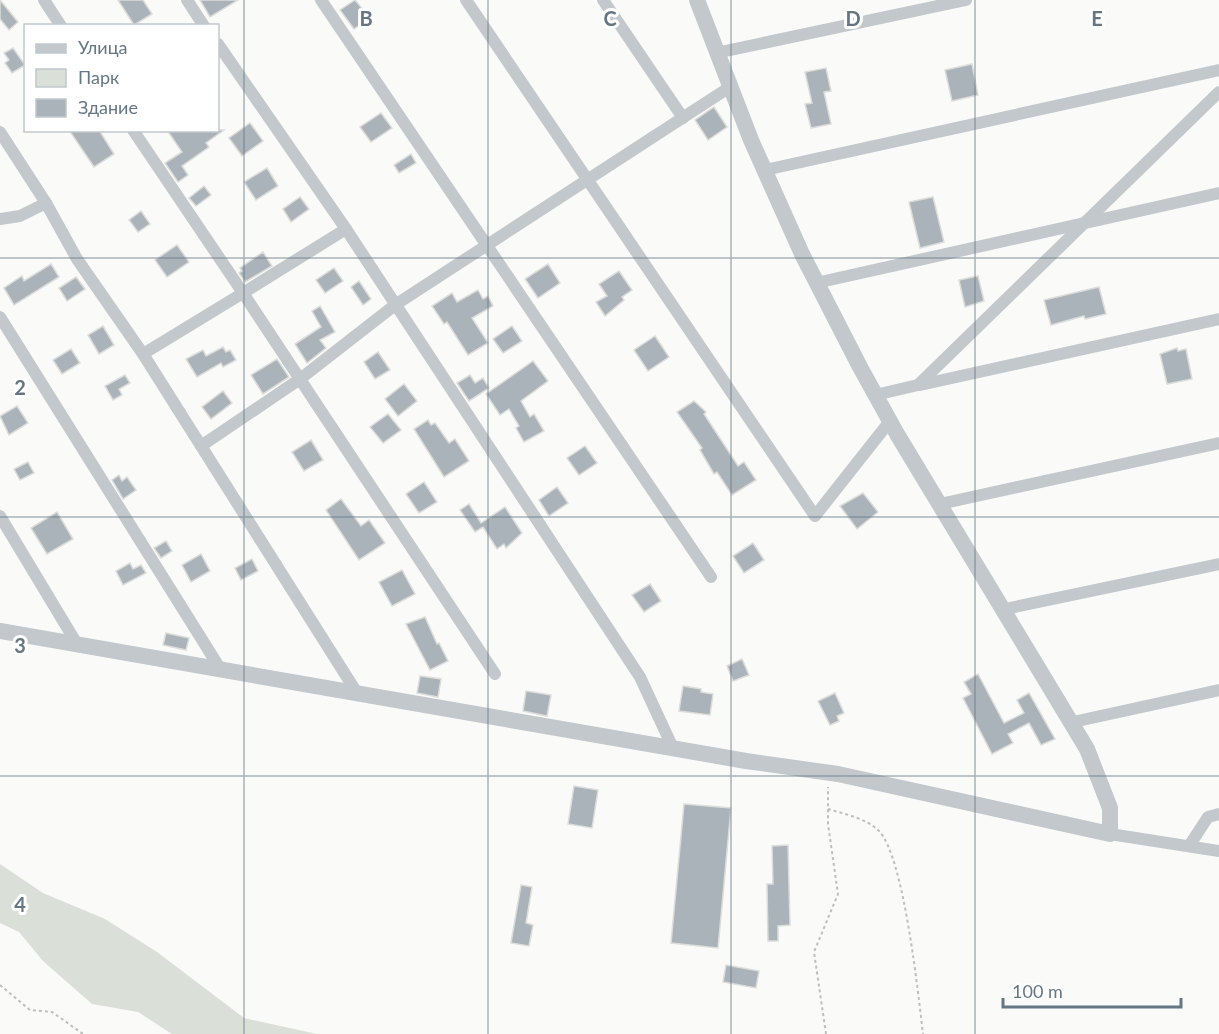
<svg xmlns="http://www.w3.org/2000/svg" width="1219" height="1034" font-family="Lato,sans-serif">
<rect width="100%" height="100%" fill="#fafaf8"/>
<polygon fill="#dadfd7" points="0,864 43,893 105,919 157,952 244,1018 317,1034 172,1034 138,1012 92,1004 43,961 19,932 0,923"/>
<g fill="#aab3b9" stroke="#dcdcda" stroke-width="1.5">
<polygon points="0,0 18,22 9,30 0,19"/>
<polygon points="118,0 143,0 152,14 134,25"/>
<polygon points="200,0 238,0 210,17"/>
<polygon points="355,0 370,18 354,29 340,10"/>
<polygon points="13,48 25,65 12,73 5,63 9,60 4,53"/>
<polygon points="972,64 978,95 952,101 945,70"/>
<polygon points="826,68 831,91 824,92 831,124 811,128 805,104 812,103 805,72"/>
<polygon points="714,107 727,127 708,140 695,120"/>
<polygon points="381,113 392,128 371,142 360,127"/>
<polygon points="250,123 263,141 242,156 229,138"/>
<polygon points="69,130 99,130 114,154 94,167"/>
<polygon points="167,130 224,130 206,143 209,147 182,166 188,175 178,182 165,163 182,152"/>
<polygon points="411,154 416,163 399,173 394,165"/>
<polygon points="267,168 278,186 256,200 244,182"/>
<polygon points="204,186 211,195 196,206 189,198"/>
<polygon points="300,197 309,209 291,222 283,209"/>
<polygon points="933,197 944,242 920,248 909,202"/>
<polygon points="141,211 150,224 138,232 129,220"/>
<polygon points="177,245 189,262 167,277 155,260"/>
<polygon points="263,252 272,266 245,282 239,273 242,271 240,268"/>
<polygon points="51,264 59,277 14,305 4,288 22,276 24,281"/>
<polygon points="548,264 560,283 538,298 525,279"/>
<polygon points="334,268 343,281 325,293 316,280"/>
<polygon points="619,271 632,290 622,297 624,300 605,316 596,302 607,296 599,284"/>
<polygon points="978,276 984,301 965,307 959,280"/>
<polygon points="76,277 85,289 67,301 59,288"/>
<polygon points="359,281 371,299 363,305 351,287"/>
<polygon points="1099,287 1106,314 1085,319 1084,316 1051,325 1044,300"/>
<polygon points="478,290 483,299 488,296 493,306 472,318 488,343 468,355 447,322 444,324 432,306 452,293 457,302"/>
<polygon points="320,306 335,332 320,340 326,348 307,363 295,344 321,327 312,311"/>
<polygon points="103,326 114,345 99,354 88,335"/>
<polygon points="512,326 522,341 503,353 493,339"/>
<polygon points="655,336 669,357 648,371 634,350"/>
<polygon points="223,347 226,352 230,350 236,360 223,367 221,363 197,377 186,359 203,350 206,356"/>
<polygon points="1177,348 1178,351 1186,349 1192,379 1167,384 1160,354"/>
<polygon points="71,349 80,363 62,374 53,360"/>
<polygon points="378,352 390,370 375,379 364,362"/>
<polygon points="277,359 289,377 263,394 251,375"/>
<polygon points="533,361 548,381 521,401 530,417 534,414 544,431 524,442 516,428 519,426 509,409 500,415 486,394"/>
<polygon points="125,375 130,383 119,389 122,395 113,400 105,386"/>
<polygon points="470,375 475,383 483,378 489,388 469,401 457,383"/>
<polygon points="404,384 417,401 398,416 385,399"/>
<polygon points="223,391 232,403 211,419 202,407"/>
<polygon points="694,401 706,412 704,414 738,466 744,462 756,480 732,495 717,472 714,474 700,450 702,448 677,412"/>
<polygon points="17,406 28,423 9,435 0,416"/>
<polygon points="388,414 401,430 383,443 370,427"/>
<polygon points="428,420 431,425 435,423 449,443 455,439 469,461 444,477 414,429"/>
<polygon points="311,440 323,460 304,471 292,452"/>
<polygon points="585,446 597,463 579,475 567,458"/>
<polygon points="28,462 34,473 20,480 14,469"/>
<polygon points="119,475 122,481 127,477 136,490 123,499 112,480"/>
<polygon points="424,482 437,502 419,513 406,494"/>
<polygon points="557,487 568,503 549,516 539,500"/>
<polygon points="863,493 878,512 857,529 840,506"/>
<polygon points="341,499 361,526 369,520 385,543 359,560 326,510"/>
<polygon points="469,504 481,523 505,507 522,533 506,548 504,544 497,549 483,527 475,532 460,510"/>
<polygon points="57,512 73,539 47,554 31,528"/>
<polygon points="166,541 172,551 161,558 154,548"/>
<polygon points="753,543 764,560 744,573 733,556"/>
<polygon points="201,554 210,571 191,582 182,565"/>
<polygon points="252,559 258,571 241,580 235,568"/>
<polygon points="130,563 133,569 141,565 146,573 123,585 116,571"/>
<polygon points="402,570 415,594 392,606 379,582"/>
<polygon points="650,584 661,601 644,612 632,595"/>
<polygon points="425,617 437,644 439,643 448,661 430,670 406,624"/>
<polygon points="166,633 189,638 186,650 163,645"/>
<polygon points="742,659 749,675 733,681 727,666"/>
<polygon points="978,674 1004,723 1024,713 1017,700 1029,693 1055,739 1041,745 1029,723 1008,734 1013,743 992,754 963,698 971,694 964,682"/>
<polygon points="420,676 441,679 438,697 417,693"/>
<polygon points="683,686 701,689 701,692 713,694 710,715 679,711"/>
<polygon points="526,691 551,695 547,716 523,711"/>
<polygon points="835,693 844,713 837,716 839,721 830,725 818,701"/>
<polygon points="574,786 598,790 592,828 568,824"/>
<polygon points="684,804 731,808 718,948 671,943"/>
<polygon points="788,845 790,925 778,926 778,941 768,941 767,884 773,884 772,846"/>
<polygon points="521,885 532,887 526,923 533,925 529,946 511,943"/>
<polygon points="726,965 759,971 756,988 723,982"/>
</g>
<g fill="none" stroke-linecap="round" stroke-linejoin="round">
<g stroke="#bbbfc2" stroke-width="2" stroke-dasharray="3 3" stroke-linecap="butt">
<path d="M 828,809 C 844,814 866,818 879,831 C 904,857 918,993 923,1034"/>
<polyline points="0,985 30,1010 52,1012 83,1034"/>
<polyline points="826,1034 814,952 838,894 828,824 828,787"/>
</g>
<g stroke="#c3c8cc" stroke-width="12">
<polyline points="44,0 61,26"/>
<polyline points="187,0 204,26"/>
<polyline points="321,0 711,577"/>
<polyline points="466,0 815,516 890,421"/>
<polyline points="603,0 683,118"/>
<polyline points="218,44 346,229 640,677 673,748"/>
<polyline points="716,53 966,0"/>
<polyline points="0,132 46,203 77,259 143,354 243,293 133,130"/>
<polyline points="765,170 1219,70"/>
<polyline points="0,219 20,216 46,203"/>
<polyline points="346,229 243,293 495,674"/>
<polyline points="816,283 1219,193"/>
<polyline points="0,317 221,670"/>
<polyline points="143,354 357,693"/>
<polyline points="920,385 1219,319"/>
<polyline points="875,395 918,385 1219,92"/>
<polyline points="201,446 300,379 395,305 730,87"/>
<polyline points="940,504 1219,443"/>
<polyline points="0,516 77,644"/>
<polyline points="1005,609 1219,564"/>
<polyline points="1073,722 1219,690"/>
<polyline points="1110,834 1219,851"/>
<polyline points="1189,846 1208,817 1219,814"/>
</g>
<polyline stroke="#c3c8cc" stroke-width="16" points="0,631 746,761 838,774 1110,834 1110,808 1087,749 897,434 860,367 802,254 751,140 697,0"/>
</g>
<path fill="none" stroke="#657683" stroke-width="1.5" stroke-opacity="0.55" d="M 244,0 L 244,1034M 488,0 L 488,1034M 731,0 L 731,1034M 975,0 L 975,1034M 0,258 L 1219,258M 0,517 L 1219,517M 0,776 L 1219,776"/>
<g font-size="20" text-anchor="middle" font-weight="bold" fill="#657683" stroke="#fff" stroke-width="6" stroke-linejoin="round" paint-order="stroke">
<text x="366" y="26">B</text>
<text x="610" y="26">C</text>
<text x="853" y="26">D</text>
<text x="1097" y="26">E</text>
<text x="20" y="395">2</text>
<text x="20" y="653">3</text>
<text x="20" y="912">4</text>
</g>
<rect x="24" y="24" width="195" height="108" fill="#ffffff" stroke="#c1c8cd" stroke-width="1.5"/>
<rect x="36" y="44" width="30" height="9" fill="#c3c8cc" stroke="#c1c8cd" stroke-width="1.5"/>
<text x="78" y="54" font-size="18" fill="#657683">Улица</text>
<rect x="36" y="69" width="30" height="18" fill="#dadfd7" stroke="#c1c8cd" stroke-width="1.5"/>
<text x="78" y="84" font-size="18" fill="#657683">Парк</text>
<rect x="36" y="99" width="30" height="18" fill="#aab3b9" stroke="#c1c8cd" stroke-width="1.5"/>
<text x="78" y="114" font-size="18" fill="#657683">Здание</text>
<path d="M1003 998v9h178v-9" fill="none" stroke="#657683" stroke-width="3"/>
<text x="1012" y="998" font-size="18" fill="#657683" stroke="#ffffff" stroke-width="4.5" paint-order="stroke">100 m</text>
</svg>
